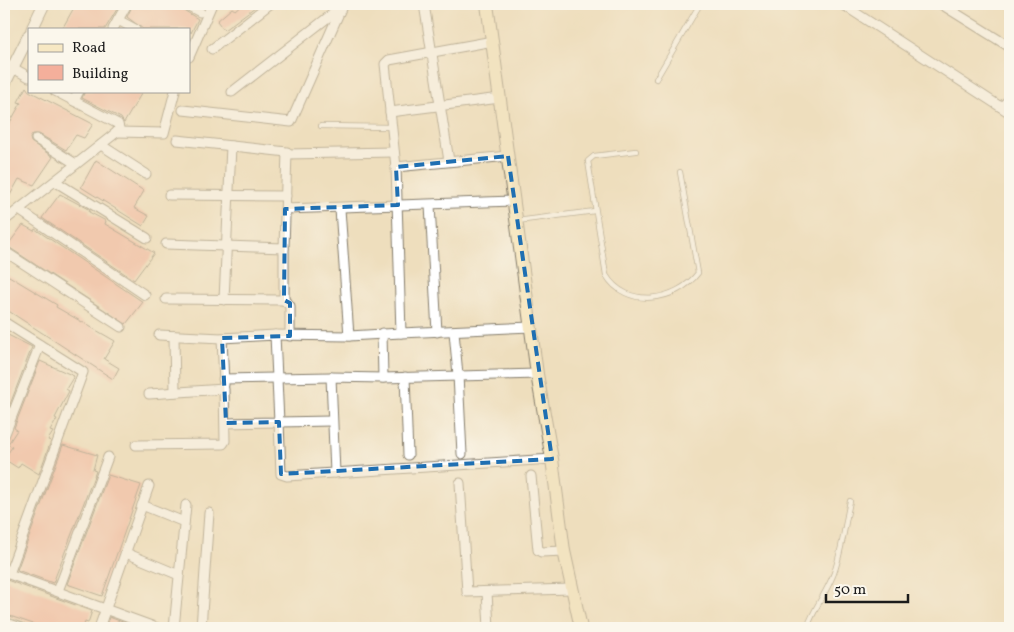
<svg xmlns="http://www.w3.org/2000/svg" width="1014" height="632" font-family="Vollkorn,serif">
<rect width="100%" height="100%" fill="#fbf7ec"/>
<filter id="ink" filterUnits="userSpaceOnUse"><feTurbulence type="fractalNoise" baseFrequency=".02" numOctaves="2"/><feDisplacementMap in="SourceGraphic" scale="10" xChannelSelector="R" yChannelSelector="G"/><feConvolveMatrix kernelMatrix="1 2 1 2 8 2 1 2 1" color-interpolation-filters="sRGB"/></filter>
<filter id="wash" filterUnits="userSpaceOnUse"><feTurbulence type="fractalNoise" baseFrequency=".0096" numOctaves="4" result="noise"/><feDisplacementMap in="SourceGraphic" scale="20" xChannelSelector="R" yChannelSelector="G"/><feGaussianBlur stdDeviation="1.12" result="paint"/><feColorMatrix in="noise" values="0 0 0 0 0 0 0 0 0 0 0 0 0 0 0 0 0 1.4 0 .05"/><feComposite in="paint" operator="in"/></filter>
<g filter="url(#wash)">
<rect width="100%" height="100%" fill="#eedebd"/>
<g id="blocks">
<g fill="#f4af9b">
<polygon points="76,4 120,4 105,29 62,29"/>
<polygon points="133,4 179,4 182,9 198,19 191,33 189,29 143,29 127,17"/>
<polygon points="242,4 259,4 224,30 217,21 232,8 235,10"/>
<polygon points="26,87 29,91 93,124 84,138 76,135 66,150 39,134 33,134 30,138 31,142 53,157 34,185 19,179 4,206 4,133 21,103 18,102"/>
<polygon points="85,91 136,91 141,94 124,123 121,118 82,98"/>
<polygon points="96,160 144,191 134,208 149,216 143,226 81,187"/>
<polygon points="60,194 90,210 89,212 106,221 105,224 154,253 134,280 42,218"/>
<polygon points="23,225 34,231 35,229 143,302 126,324 7,246"/>
<polygon points="4,273 57,305 56,307 115,341 104,359 119,368 113,379 4,308"/>
<polygon points="4,333 32,347 4,420"/>
<polygon points="40,361 74,376 66,389 69,391 55,418 57,419 50,431 53,432 48,440 51,441 39,474 21,463 18,468 4,459 12,447 8,444 17,430 14,428"/>
<polygon points="63,445 97,455 93,470 96,471 53,583 17,570"/>
<polygon points="108,475 141,485 102,596 67,584"/>
<polygon points="4,579 92,611 88,623 85,622 83,628 45,628 4,614 4,604 8,594 4,592"/>
<polygon points="109,617 139,628 106,628"/>
</g>
</g>
</g>
<g filter="url(#ink)">
<use href="#blocks" fill-opacity="0" stroke="#857d6c" stroke-width="1"/>
<g fill="none" stroke-linecap="round" stroke-linejoin="round">
<g stroke="#857d6c" stroke-width="6">
<g id="service">
<polyline points="656,79 700,4"/>
<polyline points="321,126 391,127"/>
<path d="M 636,151 L 594,156 L 588,161 L 606,275 C 626,309 676,302 698,273 L 680,172"/>
<polyline points="517,221 595,211"/>
<path d="M 807,628 C 814,608 827,592 834,573 C 842,550 845,524 850,501"/>
</g>
</g>
<g stroke="#857d6c" stroke-width="11">
<g id="minor">
<polyline points="185,4 200,12"/>
<polyline points="424,4 449,161"/>
<polyline points="842,4 1010,113"/>
<polyline points="941,4 1010,47"/>
<polyline points="118,20 135,29"/>
<polyline points="113,29 127,4"/>
<polyline points="493,41 389,60 385,64 396,167 401,333 531,327"/>
<polyline points="212,49 270,4"/>
<polyline points="189,57 212,4"/>
<polyline points="13,68 29,77"/>
<polyline points="232,92 340,8"/>
<polyline points="74,101 79,91"/>
<polyline points="1001,107 1010,99"/>
<polyline points="183,110 291,122 343,4"/>
<polyline points="390,112 500,98"/>
<polyline points="117,132 164,133 175,91"/>
<polyline points="36,139 76,164"/>
<polyline points="101,145 146,174"/>
<polyline points="287,154 394,152"/>
<polyline points="396,167 508,156"/>
<polyline points="56,182 147,238"/>
<polyline points="169,195 286,196"/>
<polyline points="430,205 437,332"/>
<polyline points="285,209 513,201"/>
<polyline points="340,209 349,336 401,333"/>
<polyline points="19,210 145,295"/>
<polyline points="4,221 117,132 119,128 118,124 55,91"/>
<polyline points="166,244 284,248 287,152 177,140"/>
<polyline points="4,251 121,327"/>
<polyline points="166,299 284,300 284,248"/>
<polyline points="224,300 231,146"/>
<polyline points="284,300 290,306 290,336"/>
<polyline points="4,322 83,372 9,574 157,628"/>
<polyline points="454,332 458,375 462,454"/>
<polyline points="382,333 383,378 537,374"/>
<polyline points="159,335 222,338 275,335 279,422 226,423"/>
<polyline points="275,335 349,336"/>
<polyline points="174,336 175,392"/>
<polyline points="222,338 224,385"/>
<polyline points="405,377 408,455"/>
<polyline points="223,379 331,377"/>
<polyline points="331,421 279,422 281,474 287,476 552,459"/>
<polyline points="4,436 40,345"/>
<polyline points="136,445 223,444 225,441 224,389 149,394"/>
<polyline points="335,473 331,377 383,378"/>
<polyline points="531,476 538,550 541,552 564,551"/>
<polyline points="460,483 467,592 571,589"/>
<polyline points="142,505 184,522"/>
<polyline points="126,553 179,575"/>
<polyline points="58,591 108,457"/>
<polyline points="487,592 489,628"/>
<polyline points="4,622 21,628"/>
<polyline points="99,628 149,486"/>
<polyline points="174,628 186,505"/>
<polyline points="201,628 209,513"/>
</g>
</g>
<g stroke="#857d6c" stroke-width="13">
<g id="tertiary">
<polyline points="32,29 44,4"/>
<polyline points="4,85 29,35"/>
</g>
</g>
<g stroke="#857d6c" stroke-width="14">
<polyline id="secondary" points="487,4 537,374 552,459 564,551 581,628"/>
</g>
<use href="#service" stroke="#fff" stroke-width="4.5"/>
<use href="#minor" stroke="#fff" stroke-width="9"/>
<use href="#tertiary" stroke="#fff" stroke-width="11"/>
<use href="#secondary" stroke="#f7e8c3" stroke-width="12"/>
</g>
</g>
<path d="M0 0H1014V632H0ZM 508,156 L 552,459 L 281,474 L 279,422 L 226,423 L 222,338 L 290,336 L 290,303 L 284,300 L 285,209 L 398,205 L 396,167 Z" fill="#eedebd" fill-opacity=".55" fill-rule="evenodd"/>
<path fill="none" stroke="#1f6fb2" stroke-width="4" stroke-dasharray="10 6" stroke-linejoin="round" d="M 508,156 L 552,459 L 281,474 L 279,422 L 226,423 L 222,338 L 290,336 L 290,303 L 284,300 L 285,209 L 398,205 L 396,167 Z"/>
<rect width="1014" height="632" fill="none" stroke="#fbf7ec" stroke-width="20"/>
<rect x="28" y="28" width="162" height="65" fill="#fbf7ec" stroke="#a29f99"/>
<rect x="38" y="44" width="25" height="8" fill="#f7e8c3" stroke="#a29f99"/>
<text x="72" y="52" font-size="15" fill="#1c1c1c">Road</text>
<rect x="38" y="65" width="25" height="15" fill="#f4af9b" stroke="#a29f99"/>
<text x="72" y="78" font-size="15" fill="#1c1c1c">Building</text>
<path d="M826 594v8h82v-8" fill="none" stroke="#1c1c1c" stroke-width="2.5"/>
<text x="834" y="594" font-size="15" fill="#1c1c1c" stroke="#fbf7ec" stroke-width="4" paint-order="stroke">50 m</text>
</svg>
